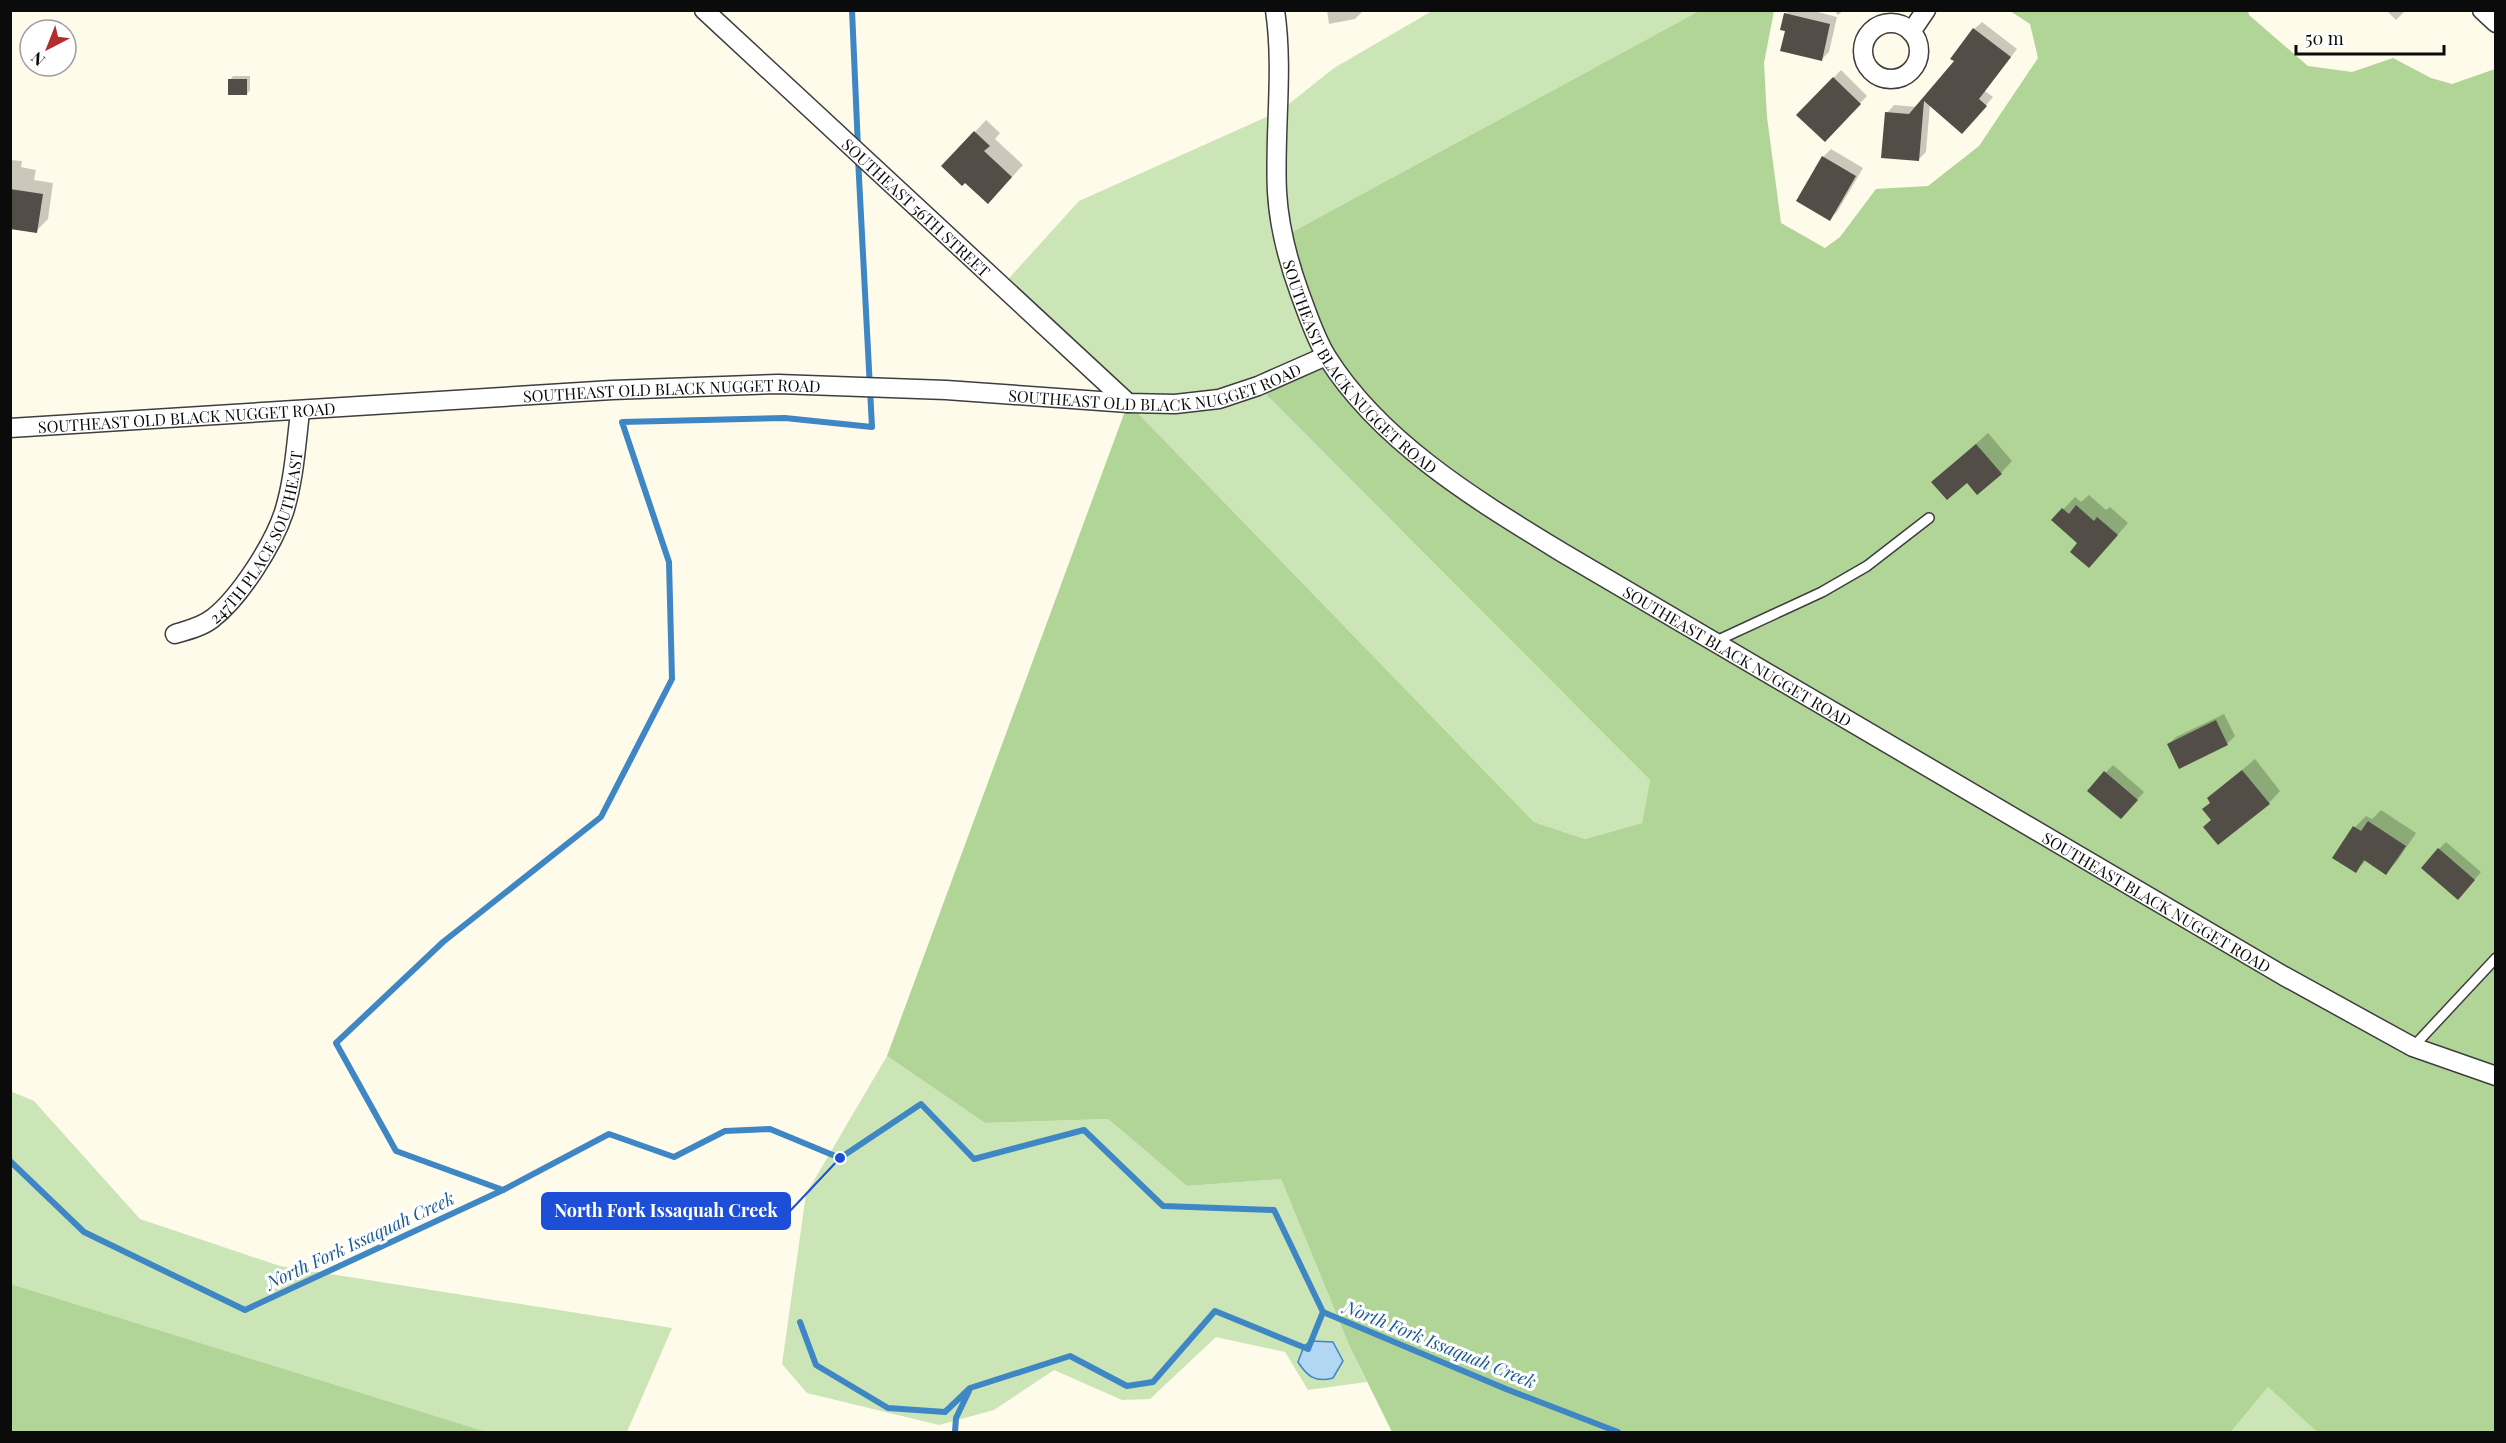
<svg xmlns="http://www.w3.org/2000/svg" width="2506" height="1443" font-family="'Playfair Display',serif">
<rect width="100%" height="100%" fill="#fefbea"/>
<g fill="#cce5b7">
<polygon points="1432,11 1699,11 1283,237 1326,356 1259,386 1650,780 1642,823 1585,839 1534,822 1128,403 1002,286 1079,201 1280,111 1334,68"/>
<polygon points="887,1056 985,1123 1108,1119 1187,1186 1281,1179 1349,1345 1367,1382 1308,1390 1285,1352 1216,1337 1150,1399 1122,1400 1054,1370 994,1410 939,1425 807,1393 782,1364 806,1194"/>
<polygon points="10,1091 34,1101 140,1219 280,1266 672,1328 627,1432 487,1432 11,1284"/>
<polygon points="2268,1387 2317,1432 2231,1432"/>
</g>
<g fill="#b0d597">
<polygon points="1699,11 1774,11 1764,63 1767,117 1781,223 1825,248 1840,237 1876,189 1928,186 1979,146 2038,58 2030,24 2010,11 2248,11 2249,15 2308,66 2352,72 2393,58 2431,78 2452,84 2495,69 2495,1432 2317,1432 2268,1387 2231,1432 1392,1432 1349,1345 1281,1179 1187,1186 1108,1119 985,1123 887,1056 1128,403 1534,822 1585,839 1642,823 1650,780 1258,386 1326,355 1283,237"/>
<polygon points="10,1284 11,1284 487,1432 11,1432"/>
</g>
<path fill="#b2d7f2" stroke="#3e87c4" stroke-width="1.5" d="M 1311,1341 L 1333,1342 L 1343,1361 L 1333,1378 C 1315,1383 1307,1376 1298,1362 L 1304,1346 Z"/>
<g fill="#0003">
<polygon points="1327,10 1363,10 1363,11 1355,19 1329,24"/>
<polygon points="1789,10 1810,10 1837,17 1829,52 1822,59 1786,29 1786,14"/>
<polygon points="1834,10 1844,10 1838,15"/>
<polygon points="2386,10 2406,10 2396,20"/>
<polygon points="1982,22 2017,49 1985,91 1993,97 1970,124 1930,104 1926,152 1918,160 1887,113 1894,105 1917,107 1956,61 1974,29"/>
<polygon points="1841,70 1867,96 1825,140 1798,115"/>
<polygon points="233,76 250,76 250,90 247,94 230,80"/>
<polygon points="986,120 1000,133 995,139 1023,165 1000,190 975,132"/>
<polygon points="1831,149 1863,168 1837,212 1830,219 1823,157"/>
<polygon points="10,160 22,161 21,167 36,170 34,180 53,183 48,219 36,231 10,227"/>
<polygon points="1988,433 2012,461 2001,473 1967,481 1933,482"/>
<polygon points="2089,495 2106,510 2110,507 2128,523 2100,555 2079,543 2053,520 2075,497 2081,502"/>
<polygon points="2224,714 2235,736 2227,744 2168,745 2176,737"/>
<polygon points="2255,759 2280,791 2269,803 2212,819 2211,802 2209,798"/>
<polygon points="2113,765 2144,792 2128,810 2089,790"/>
<polygon points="2381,810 2416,833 2397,861 2386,873 2367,860 2355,871 2355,827 2366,816 2372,819"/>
<polygon points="2446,842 2481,872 2465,891 2439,849"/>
</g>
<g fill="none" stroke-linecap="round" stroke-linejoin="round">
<g stroke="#3e87c4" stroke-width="6">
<polyline points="852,10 858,148"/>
<polyline points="10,1161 84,1232 245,1310 503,1190 609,1134 674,1157 725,1131 770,1129 840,1158 921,1104 974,1159 1084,1130 1163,1206 1274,1210 1323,1312 1506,1389 1618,1432"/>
<polyline points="503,1190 396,1151 336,1043 443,942 601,817 672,679 669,562 622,422 785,418 872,427 858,158"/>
<polyline points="800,1322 816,1365 888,1408 945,1412 970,1388 1070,1356 1127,1386 1153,1382 1215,1311 1308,1349 1323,1312"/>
<polyline points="955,1432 956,1418 969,1391"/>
</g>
</g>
<g fill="#534d48">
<polygon points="1784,13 1830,24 1822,61 1780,51 1785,31 1780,30"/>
<polygon points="1973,28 2011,57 1979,99 1987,106 1962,134 1924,101 1919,161 1881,158 1885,112 1909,114 1954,61 1950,59"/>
<polygon points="1833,77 1861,104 1825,142 1796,115"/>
<rect x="228" y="79" width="19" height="16"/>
<polygon points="974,131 990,146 984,151 1012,177 988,204 965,183 962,186 941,166"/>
<polygon points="1822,156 1856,176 1830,221 1796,201"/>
<polygon points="10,189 43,194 37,233 10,229"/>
<polygon points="1976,444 2002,474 1977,495 1967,483 1947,500 1931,482"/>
<polygon points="2076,505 2094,521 2097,517 2118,535 2089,568 2070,552 2077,543 2051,520 2062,508 2069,514"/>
<polygon points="2216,720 2228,745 2179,769 2167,744"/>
<polygon points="2242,770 2270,804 2218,845 2203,827 2211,820 2202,809 2210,803 2207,798"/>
<polygon points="2104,771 2138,800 2121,819 2087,791"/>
<polygon points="2368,821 2406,846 2386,875 2364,860 2356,873 2332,858 2353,826 2361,831"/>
<polygon points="2438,848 2475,880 2458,900 2421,868"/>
</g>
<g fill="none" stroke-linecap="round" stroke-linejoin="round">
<g stroke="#3e3e3e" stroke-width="12">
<g id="service">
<polyline points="1714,642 1822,592 1867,566 1929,518"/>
<polyline points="2413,1047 2496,958"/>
</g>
</g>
<g stroke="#3e3e3e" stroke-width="21">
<g id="minor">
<path id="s1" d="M 704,10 L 1128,403"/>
<path id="s2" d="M 1275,10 C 1284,71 1274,132 1277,192 C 1279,227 1288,261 1300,294 C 1308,315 1315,338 1327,357 C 1381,443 1478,501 1563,553 L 2284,976 L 2413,1047 L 2496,1076"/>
<polyline points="2482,10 2496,23"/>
<circle cx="1891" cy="51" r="28"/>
<polyline points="1911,32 1926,10"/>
<path id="s3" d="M 10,428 L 612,390 L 778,384 L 946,390 L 1128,403 L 1175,404 L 1219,399 L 1258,386 L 1326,356"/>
<path id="s4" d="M 175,634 C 188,630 202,627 213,618 C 240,597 273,545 284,512 C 294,480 296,445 300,412"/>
</g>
</g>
<use href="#service" stroke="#fff" stroke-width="9"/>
<use href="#minor" stroke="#fff" stroke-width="18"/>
</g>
<g text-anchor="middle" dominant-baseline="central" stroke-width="6" stroke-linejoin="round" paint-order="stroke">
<g font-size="16" fill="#0b0b0b" stroke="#fff">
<text stroke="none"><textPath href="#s1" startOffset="290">SOUTHEAST 56TH STREET</textPath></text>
<text stroke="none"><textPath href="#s2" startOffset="382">SOUTHEAST BLACK NUGGET ROAD</textPath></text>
<text stroke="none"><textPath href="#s3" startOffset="1149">SOUTHEAST OLD BLACK NUGGET ROAD</textPath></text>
<text stroke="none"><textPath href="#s3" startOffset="663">SOUTHEAST OLD BLACK NUGGET ROAD</textPath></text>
<text stroke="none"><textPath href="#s3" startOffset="177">SOUTHEAST OLD BLACK NUGGET ROAD</textPath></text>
<text stroke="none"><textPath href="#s4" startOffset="136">247TH PLACE SOUTHEAST</textPath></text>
<text stroke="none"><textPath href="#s2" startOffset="868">SOUTHEAST BLACK NUGGET ROAD</textPath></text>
<text stroke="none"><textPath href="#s2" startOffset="1354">SOUTHEAST BLACK NUGGET ROAD</textPath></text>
</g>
<g font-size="18" font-style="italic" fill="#1d5a94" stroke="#fff">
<text transform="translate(360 1240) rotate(-25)">North Fork Issaquah Creek</text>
<text transform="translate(1440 1344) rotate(22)">North Fork Issaquah Creek</text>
</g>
</g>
<path fill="none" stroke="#1d4ed8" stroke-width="2" d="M840 1158L790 1211"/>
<circle fill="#1d4ed8" stroke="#fff" stroke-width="2" cx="840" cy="1158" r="6"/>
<rect fill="#1d4ed8" stroke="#1d4ed8" stroke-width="2" x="542" y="1193" width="248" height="36" rx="6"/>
<g font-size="18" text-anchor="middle" font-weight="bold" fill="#fff">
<text x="666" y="1217">North Fork Issaquah Creek</text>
</g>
<rect width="2506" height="1443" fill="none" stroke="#0b0b0b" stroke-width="24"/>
<g transform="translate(48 48) rotate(222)"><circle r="28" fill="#ffffff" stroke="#9d9d9d" stroke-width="1.5"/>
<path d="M0-4.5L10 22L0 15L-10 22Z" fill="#b22d2c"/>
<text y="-9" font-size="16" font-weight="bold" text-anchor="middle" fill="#0b0b0b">N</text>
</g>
<path d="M2296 45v9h148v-9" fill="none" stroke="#0b0b0b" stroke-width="3"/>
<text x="2305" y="45" font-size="18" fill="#0b0b0b" stroke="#ffffff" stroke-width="4.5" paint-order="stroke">50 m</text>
</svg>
